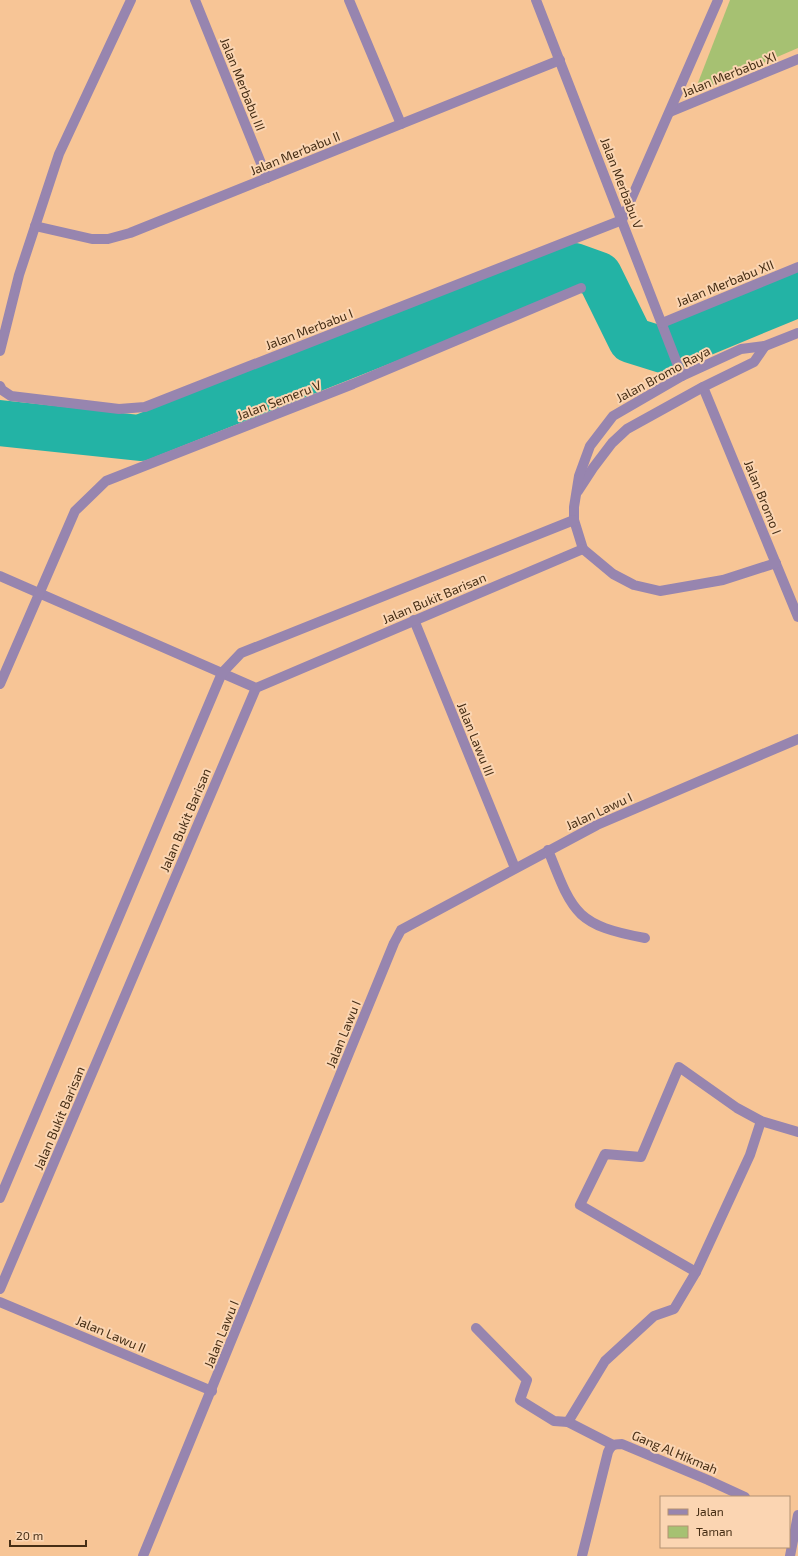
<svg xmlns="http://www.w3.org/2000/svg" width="798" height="1556" font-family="'Exo 2',sans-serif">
<rect width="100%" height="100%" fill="#f7c596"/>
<polygon fill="#a6c172" points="730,0 798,0 798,48 694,93"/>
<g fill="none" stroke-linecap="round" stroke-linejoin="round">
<polyline stroke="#23b3a5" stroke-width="46" points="0,423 140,438 574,266 599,275 631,340 663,350 798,294"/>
<g stroke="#9785af" stroke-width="10">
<polyline points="195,0 267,178"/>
<polyline points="349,0 401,124"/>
<polyline points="536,0 682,376"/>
<polyline points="670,112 798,59"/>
<polyline points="35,226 92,239 108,239 130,233 560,60"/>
<polyline points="662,323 798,267"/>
<polyline points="0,351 19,275 59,154 131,0"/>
<polyline points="0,386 2,390 11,396 119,409 145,407 622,220 718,0"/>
<polyline points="703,387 798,617"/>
<polyline points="578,491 593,468 612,443 627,429 703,387 754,362 765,346"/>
<polyline points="776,563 723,580 660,591 634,585 613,574 583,549 574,520 574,507 579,476 590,446 613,416 682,376 741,349 765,346 798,333"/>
<polyline points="0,576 256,688"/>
<polyline points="414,620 515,868"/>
<polyline points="0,684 75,511 106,481 353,384 581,288"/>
<path d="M 548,850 C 573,913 575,925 645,938"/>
<polyline points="0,1198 222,673 241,653 574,520"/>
<polyline points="696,1272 580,1205 605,1154 641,1157 679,1067 737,1108 761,1121 798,1132"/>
<polyline points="0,1289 256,688 583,549"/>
<polyline points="0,1302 212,1391"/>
<polyline points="476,1328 527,1380 520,1400 554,1421 568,1422"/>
<polyline points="613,1445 568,1422 605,1361 654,1316 674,1309 696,1272 750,1155 761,1121"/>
<polyline points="143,1556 394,943 401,930 597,825 798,739"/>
<path d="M 582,1556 L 608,1452 C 611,1445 614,1444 622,1444 L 708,1480 L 745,1497"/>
<polyline points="790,1556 798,1515"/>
</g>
</g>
<g text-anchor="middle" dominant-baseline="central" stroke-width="4" stroke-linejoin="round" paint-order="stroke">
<g font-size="13" fill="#462e15" stroke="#fbd5b2">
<text transform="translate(729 74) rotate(-22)">Jalan Merbabu XI</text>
<text transform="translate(243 84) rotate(68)">Jalan Merbabu III</text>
<text transform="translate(295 153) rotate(-22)">Jalan Merbabu II</text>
<text transform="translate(622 183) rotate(69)">Jalan Merbabu V</text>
<text transform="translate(725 283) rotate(-22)">Jalan Merbabu XII</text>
<text transform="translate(309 329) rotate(-21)">Jalan Merbabu I</text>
<text transform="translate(663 374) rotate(-28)">Jalan Bromo Raya</text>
<text transform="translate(279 400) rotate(-21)">Jalan Semeru V</text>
<text transform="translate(763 497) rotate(68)">Jalan Bromo I</text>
<text transform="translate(434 598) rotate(-23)">Jalan Bukit Barisan</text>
<text transform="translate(476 739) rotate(68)">Jalan Lawu III</text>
<text transform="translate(599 811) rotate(-25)">Jalan Lawu I</text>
<text transform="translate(185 820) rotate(-67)">Jalan Bukit Barisan</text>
<text transform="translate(343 1034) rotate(-68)">Jalan Lawu I</text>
<text transform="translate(59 1118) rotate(-67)">Jalan Bukit Barisan</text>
<text transform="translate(111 1334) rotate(23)">Jalan Lawu II</text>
<text transform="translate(221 1334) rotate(-68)">Jalan Lawu I</text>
<text transform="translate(675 1452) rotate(23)">Gang Al Hikmah</text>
</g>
</g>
<rect x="660" y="1496" width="130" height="52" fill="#fbd5b2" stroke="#b39273"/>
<rect x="668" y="1509" width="20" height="6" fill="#9785af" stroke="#b39273"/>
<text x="696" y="1516" font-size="12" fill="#462e15">Jalan</text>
<rect x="668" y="1526" width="20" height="12" fill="#a6c172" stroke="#b39273"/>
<text x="696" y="1536" font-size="12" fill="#462e15">Taman</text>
<path d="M10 1540v6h76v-6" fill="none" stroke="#462e15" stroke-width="2"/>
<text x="16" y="1540" font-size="12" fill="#462e15" stroke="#fbd5b2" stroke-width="3" paint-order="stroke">20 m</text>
</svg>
